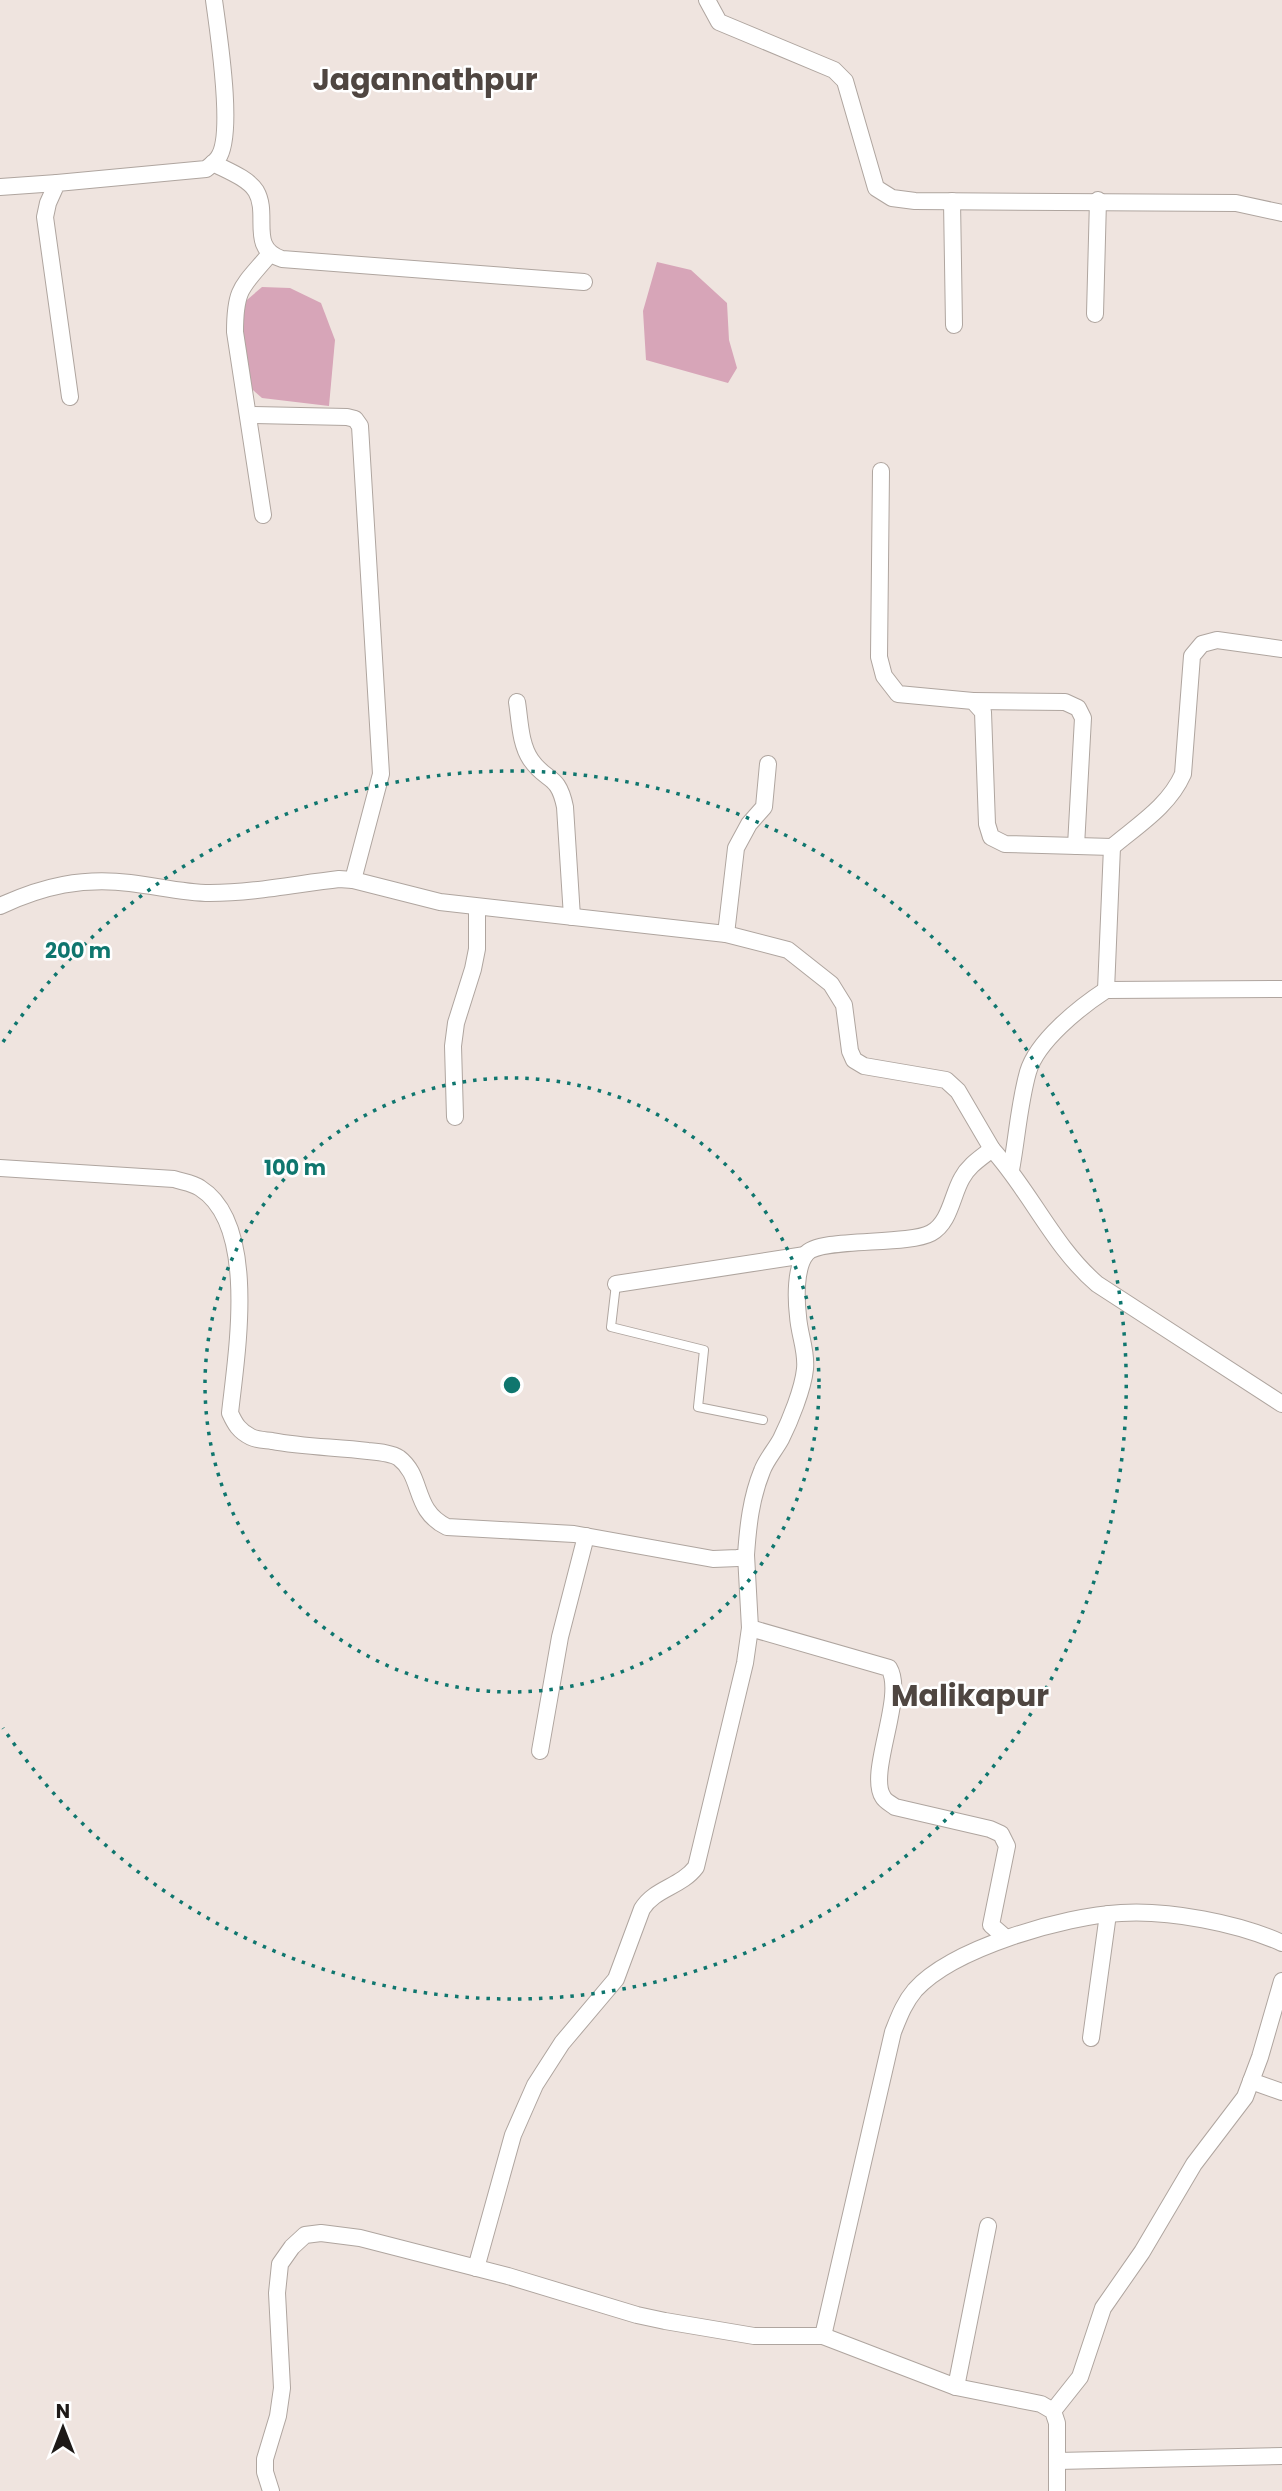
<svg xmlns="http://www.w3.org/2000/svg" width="1282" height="2491" font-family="Poppins,sans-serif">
<rect width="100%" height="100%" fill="#efe4df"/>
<g fill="#d7a5b8">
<polygon points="657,262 691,270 727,303 729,340 737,368 728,383 646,360 643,311"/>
<polygon points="262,287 290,288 321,303 335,340 329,406 262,398 244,382 241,305"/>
</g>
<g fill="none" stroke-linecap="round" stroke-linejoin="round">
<g stroke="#afa59f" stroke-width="10">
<polyline id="lane" points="616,1284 611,1327 704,1350 698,1407 763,1420"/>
</g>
<g stroke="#afa59f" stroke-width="18">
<g id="street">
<polyline points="707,0 719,22 834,70 845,81 876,188 892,198 915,201 1236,203 1282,213"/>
<path d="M 213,163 C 226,170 248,178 256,191 C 270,215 248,248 282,259 L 584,282"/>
<polyline points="0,187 57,183"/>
<polyline points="952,201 954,325"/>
<polyline points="1095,314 1098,200"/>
<path d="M 70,397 L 45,217 L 48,203 L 57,183 L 206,169 C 210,166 215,162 218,158 C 235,135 218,31 214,0"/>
<polyline points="248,415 347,417 355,419 360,426 381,774 353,880"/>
<path d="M 881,471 L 879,657 L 884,676 L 898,694 L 973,701 L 983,712 L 987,824 L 991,837 L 1005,844 L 1112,847 C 1138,825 1169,806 1183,774 L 1192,656 L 1202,644 L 1217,640 L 1282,649"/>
<path d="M 263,515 L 235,332 C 235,288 242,287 269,255"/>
<polyline points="973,701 1065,702 1078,708 1083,718 1076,846"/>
<path d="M 517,702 C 520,721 520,744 531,760 C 547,783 558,773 565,807 L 572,917"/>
<path d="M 0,906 C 43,886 83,877 130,883 C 157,886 183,893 210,893 C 253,893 296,884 339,879 L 353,880 L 440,902 L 726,934 L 788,950 L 831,984 L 844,1005 L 850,1051 L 854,1060 L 864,1066 L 946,1080 L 958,1091 L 992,1149"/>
<polyline points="726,934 736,848 749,824 764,807 768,764"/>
<polyline points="1106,990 1112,847"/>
<polyline points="455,1117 453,1046 456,1023 473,969 477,949 477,907"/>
<path d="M 0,1168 L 174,1179 C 183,1182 193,1183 200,1188 C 259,1225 236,1356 230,1413 C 235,1424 239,1431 251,1437 C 257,1440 265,1440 272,1441 C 303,1447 336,1447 368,1451 C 378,1452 392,1453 399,1458 C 424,1477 412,1510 447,1527 L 574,1534 L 713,1559 L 738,1558 L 746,1555 C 748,1526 751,1498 762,1471 C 766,1460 775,1450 781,1439 C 790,1421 803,1389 805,1369 C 807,1351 799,1334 798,1316 C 796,1299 795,1268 806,1254 C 819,1237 907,1246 931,1233 C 950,1223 952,1195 962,1178 C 969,1165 981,1158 992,1149 C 1031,1192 1053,1246 1097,1284 L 1282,1404"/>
<path d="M 1011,1170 C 1017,1138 1019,1104 1028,1072 C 1037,1041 1080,1007 1106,990 L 1282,989"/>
<polyline points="616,1284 805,1255"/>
<path d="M 750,1628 L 889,1668 C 906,1696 867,1773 883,1797 C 885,1801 891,1804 895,1807 L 990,1829 L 1001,1834 L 1007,1846 L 991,1925 L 1006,1938"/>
<polyline points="540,1751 560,1637 586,1536"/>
<polyline points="1091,2038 1108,1914"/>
<polyline points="1251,2081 1282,2092"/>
<path d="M 476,2268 L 513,2135 L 535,2085 L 562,2043 L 616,1979 L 642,1909 C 655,1888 681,1887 696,1867 L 745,1663 L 750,1628 L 746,1555"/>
<path d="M 823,2336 L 893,2032 C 899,2017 904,2003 915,1990 C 953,1948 1064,1916 1121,1913 C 1169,1910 1238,1923 1282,1943"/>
<polyline points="956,2387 988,2226"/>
<polyline points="1053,2411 1080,2377 1103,2308 1142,2252 1194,2164 1245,2097 1260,2057 1282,1981"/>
<polyline points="1057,2461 1282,2456"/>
<polyline points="271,2491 265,2472 265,2459 278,2416 282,2388 277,2293 280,2264 292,2247 305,2235 321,2233 360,2238 508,2276 637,2315 665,2321 754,2336 823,2336 956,2387 1041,2404 1053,2411 1057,2423 1057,2491"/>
</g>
</g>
<use href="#lane" stroke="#fff" stroke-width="8"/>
<use href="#street" stroke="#fff" stroke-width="16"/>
</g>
<g fill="none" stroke="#0f766e" stroke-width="3.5" stroke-dasharray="3.5 7">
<circle cx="512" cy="1385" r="307"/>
<path d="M3 1042A614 614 0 1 1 3 1728"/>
</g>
<g text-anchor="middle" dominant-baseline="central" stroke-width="5" stroke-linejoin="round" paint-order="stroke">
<g font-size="30" font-weight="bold" fill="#4f4641" stroke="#fff">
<text x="425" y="79">Jagannathpur</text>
<text x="970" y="1695">Malikapur</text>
</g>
</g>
<circle cx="512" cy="1385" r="10" fill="#0f766e" stroke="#fff" stroke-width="3.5"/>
<g font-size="21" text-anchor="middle" font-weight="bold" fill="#0f766e" stroke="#fff" stroke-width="5" stroke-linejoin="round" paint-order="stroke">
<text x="78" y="958">200 m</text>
<text x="295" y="1175">100 m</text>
</g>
<g transform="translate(63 2428)" stroke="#ffffff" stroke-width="5" paint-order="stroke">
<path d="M0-5L12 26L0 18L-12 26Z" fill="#1d1917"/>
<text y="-10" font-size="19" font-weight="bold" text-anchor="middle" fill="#1d1917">N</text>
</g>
</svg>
